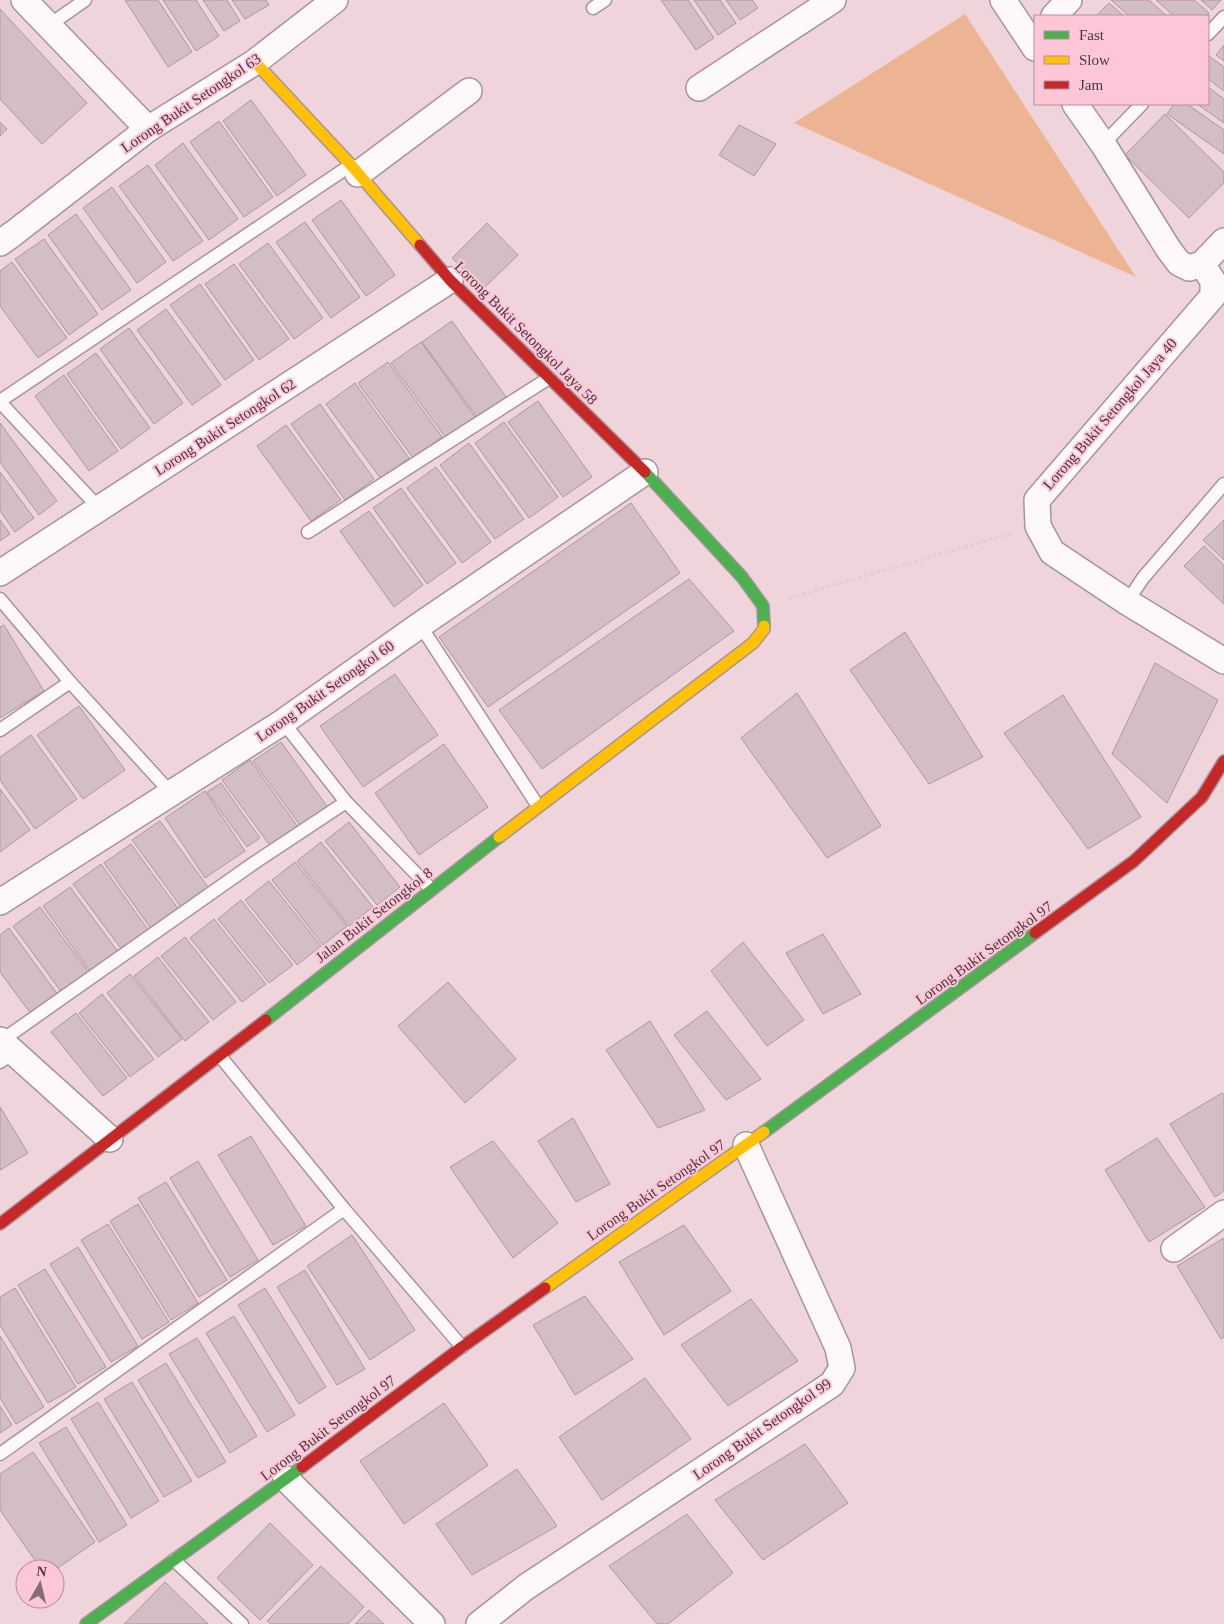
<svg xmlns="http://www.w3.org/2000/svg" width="1224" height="1624" font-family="'Times New Roman',serif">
<rect width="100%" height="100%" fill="#f0d4dc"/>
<polygon fill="#edb494" points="965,14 1136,277 794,123"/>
<g fill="#d4bec5" stroke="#ad989e">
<polygon points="125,0 158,0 192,52 168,67"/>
<polygon points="163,0 196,0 219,36 196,51"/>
<polygon points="203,0 227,0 240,21 224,31"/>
<polygon points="232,0 266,0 269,5 245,19"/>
<polygon points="661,0 688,0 714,38 696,50"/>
<polygon points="694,0 720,0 736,23 718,35"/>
<polygon points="726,0 752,0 758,8 740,20"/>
<polygon points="1111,0 1149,0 1167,16 1129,16"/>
<polygon points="1156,0 1194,0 1209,13 1206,16 1174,16"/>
<polygon points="1201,0 1221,0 1212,10"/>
<polygon points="1109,3 1124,16 1096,16"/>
<polygon points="0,9 87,103 42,144 0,99"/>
<polygon points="1224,45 1224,61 1216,55"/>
<polygon points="1209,56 1224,67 1224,91 1208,79 1208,58"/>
<polygon points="1208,87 1224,99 1224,123 1197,104 1208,104"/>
<polygon points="251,100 306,175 277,196 223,121"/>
<polygon points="1174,104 1187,104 1224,130 1224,154 1167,114"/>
<polygon points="1165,114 1224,172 1224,183 1189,218 1125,155"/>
<polygon points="219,121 273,197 244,217 190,142"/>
<polygon points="0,122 7,129 0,136"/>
<polygon points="739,125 776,144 754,176 719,155"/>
<polygon points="183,143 238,219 209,240 155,165"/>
<polygon points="148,165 203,241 173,261 119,186"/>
<polygon points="112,187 166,262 137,283 83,208"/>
<polygon points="341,200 395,275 366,296 312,220"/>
<polygon points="76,214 131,290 102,310 48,235"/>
<polygon points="305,222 360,297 331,318 276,242"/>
<polygon points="487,223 518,255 483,289 452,258"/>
<polygon points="44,239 98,314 69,335 15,259"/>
<polygon points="268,243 323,318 294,339 239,264"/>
<polygon points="12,262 67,338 38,358 0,306 0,271"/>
<polygon points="234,264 289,339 259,360 205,284"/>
<polygon points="200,284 254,360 225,380 170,305"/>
<polygon points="166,309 221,385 192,405 137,330"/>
<polygon points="452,321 506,397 477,417 422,342"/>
<polygon points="129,328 183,403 154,424 100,349"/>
<polygon points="421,342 475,417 446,438 391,363"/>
<polygon points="96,353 150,428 121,449 67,374"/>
<polygon points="388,362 442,437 413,458 358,383"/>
<polygon points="64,375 118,451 89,471 35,396"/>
<polygon points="355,383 409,458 381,479 326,404"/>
<polygon points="538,401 592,477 563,497 508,422"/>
<polygon points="320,404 374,479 345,500 291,424"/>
<polygon points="504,422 558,497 529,518 475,443"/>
<polygon points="0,423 57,501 39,515 0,462"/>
<polygon points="286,425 341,500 311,521 257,446"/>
<polygon points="469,443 524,519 495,539 440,465"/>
<polygon points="436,467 491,542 462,563 407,488"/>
<polygon points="0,472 34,518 15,532 0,511"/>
<polygon points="401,488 456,563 427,584 373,508"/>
<polygon points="631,503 680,573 488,707 439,637"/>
<polygon points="369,511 423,585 394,607 340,531"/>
<polygon points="0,520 10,534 0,541"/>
<polygon points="1224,520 1224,560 1203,540"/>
<polygon points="1204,546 1224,565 1224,604 1184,566"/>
<polygon points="689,579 734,631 542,769 499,710"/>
<polygon points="4,625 44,691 0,718 0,627"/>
<polygon points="905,632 983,757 929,784 850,670"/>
<polygon points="1155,663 1218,700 1167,803 1112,754"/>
<polygon points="395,674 438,735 363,787 320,726"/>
<polygon points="797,693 881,826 827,858 741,738"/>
<polygon points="1063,695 1141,817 1088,849 1004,733"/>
<polygon points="79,706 125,770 83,799 37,735"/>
<polygon points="31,735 77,799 35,829 0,780 0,757"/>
<polygon points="281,742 329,809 302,828 253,761"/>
<polygon points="444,744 488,807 419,855 375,793"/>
<polygon points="250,760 298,827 271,847 222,780"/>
<polygon points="221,783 260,838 247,847 207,792"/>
<polygon points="0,789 30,830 0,852"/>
<polygon points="205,791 245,851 205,878 165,818"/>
<polygon points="160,821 208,887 181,907 132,840"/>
<polygon points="349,822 400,887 377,905 325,841"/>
<polygon points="321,842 373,907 349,926 297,861"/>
<polygon points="131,844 179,910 152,930 104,863"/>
<polygon points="295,862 347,926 323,945 272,880"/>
<polygon points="101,864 149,931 122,950 73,884"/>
<polygon points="269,881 321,946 297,965 245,900"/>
<polygon points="70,887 119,953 91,973 43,906"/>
<polygon points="241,900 293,965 269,983 218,919"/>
<polygon points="40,907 89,973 62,993 13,926"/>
<polygon points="214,919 266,984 242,1002 190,938"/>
<polygon points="9,928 58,995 31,1014 0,972 0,935"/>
<polygon points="823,934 861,994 823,1014 786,953"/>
<polygon points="185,937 236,1002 213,1020 161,956"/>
<polygon points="743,942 804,1020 767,1046 711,971"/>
<polygon points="158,957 209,1022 185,1041 134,976"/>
<polygon points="130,974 182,1039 158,1057 107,993"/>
<polygon points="448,982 516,1059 465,1103 398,1026"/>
<polygon points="102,994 154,1059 130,1077 79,1013"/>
<polygon points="707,1011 761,1079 726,1100 674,1035"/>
<polygon points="76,1013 127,1078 103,1096 51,1032"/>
<polygon points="650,1021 705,1110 658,1128 606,1050"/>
<polygon points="1222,1093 1224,1095 1224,1191 1215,1197 1170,1124"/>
<polygon points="0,1107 28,1153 0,1170"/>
<polygon points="573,1118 610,1184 576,1202 538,1141"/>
<polygon points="251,1136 306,1226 273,1245 218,1155"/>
<polygon points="1157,1138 1205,1207 1149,1242 1105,1170"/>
<polygon points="493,1141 558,1223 513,1258 450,1167"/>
<polygon points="198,1161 258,1260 230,1277 170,1178"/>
<polygon points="166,1182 227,1280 199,1297 138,1198"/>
<polygon points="138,1204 198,1303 171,1320 110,1221"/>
<polygon points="108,1224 169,1322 142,1339 81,1240"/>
<polygon points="684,1225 731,1291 664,1335 619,1262"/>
<polygon points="352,1235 415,1330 370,1360 307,1266"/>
<polygon points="1224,1238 1224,1337 1221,1339 1177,1266"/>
<polygon points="78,1247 138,1346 111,1362 50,1264"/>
<polygon points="45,1269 106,1367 78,1384 18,1285"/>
<polygon points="305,1270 365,1369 337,1385 277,1287"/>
<polygon points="15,1288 76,1387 48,1403 0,1325 0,1297"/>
<polygon points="265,1288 326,1387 299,1404 238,1305"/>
<polygon points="585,1296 633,1359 575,1395 533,1325"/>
<polygon points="751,1299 798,1361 728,1406 681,1345"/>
<polygon points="234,1316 295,1415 267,1432 206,1333"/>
<polygon points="0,1336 44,1407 16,1424 0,1398"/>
<polygon points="197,1338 257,1436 230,1453 169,1354"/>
<polygon points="166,1363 226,1462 198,1478 138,1380"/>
<polygon points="645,1378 691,1439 602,1500 559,1437"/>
<polygon points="132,1382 192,1481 164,1497 104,1399"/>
<polygon points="98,1402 159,1501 131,1518 71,1419"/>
<polygon points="444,1403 488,1465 404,1524 360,1461"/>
<polygon points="0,1406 12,1425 0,1433"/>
<polygon points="66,1427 127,1525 99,1542 39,1443"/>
<polygon points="805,1444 848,1503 763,1560 715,1500"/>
<polygon points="33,1452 95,1542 55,1570 41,1569 0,1510 0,1474"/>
<polygon points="517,1469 557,1526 472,1575 436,1524"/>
<polygon points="687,1514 733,1573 668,1624 657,1624 609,1566"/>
<polygon points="270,1523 313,1565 260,1620 217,1578"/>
<polygon points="321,1566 364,1607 348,1624 271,1624 267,1621"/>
<polygon points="165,1582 208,1624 124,1624"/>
<polygon points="369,1610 384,1624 355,1624"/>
</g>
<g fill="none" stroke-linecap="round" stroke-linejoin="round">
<g stroke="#a8939a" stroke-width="15">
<g id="lane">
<polyline points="593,8 605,0"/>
<polyline points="48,26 85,0"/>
<polyline points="1208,34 1224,17"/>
<polyline points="1103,144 1142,104"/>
<polyline points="0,401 351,165"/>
<polyline points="0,402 100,509"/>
<polyline points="308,532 549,378"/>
<polyline points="0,599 70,682 171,793"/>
<polyline points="1127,602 1143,578 1224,484"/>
<polyline points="420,625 538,806"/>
<polyline points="283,722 346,802 431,889"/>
<polyline points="0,730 70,682"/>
<polyline points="1,1041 254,863 346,802"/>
<polyline points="220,1056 344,1209 462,1347"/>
<polyline points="0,1062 15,1052"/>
<polyline points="0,1454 344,1209"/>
<polyline points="174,1560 242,1624"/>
</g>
</g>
<g stroke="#a8939a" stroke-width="28">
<g id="street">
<polyline points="24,0 148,129"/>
<polyline points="1003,0 1035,48"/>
<polyline points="1054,16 1069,0"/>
<polyline points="699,88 833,0"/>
<polyline points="1075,104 1103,144 1169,250 1179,263 1189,268 1202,264 1224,241"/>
<polyline points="358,174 469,91"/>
<polyline points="0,243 14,233 148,129 255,62 335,0"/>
<polyline points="1202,264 1213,281 1213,296 1037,500 1038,526 1052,552 1127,602 1224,661"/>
<polyline points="0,573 450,280"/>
<polyline points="0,902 283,722 420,625 645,472"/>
<polyline points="0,1040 110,1139"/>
<polyline points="1174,1249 1224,1213"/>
<polyline points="286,1479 432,1624"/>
<polyline points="479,1624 526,1587 832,1384 842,1368 838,1348 746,1145"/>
</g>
</g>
<g stroke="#a8939a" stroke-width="14">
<g id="fast">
<polyline points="645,472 742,577 763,606 764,626"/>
<polyline points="266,1020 499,837"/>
<polyline points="764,1132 1035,933"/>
<polyline points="86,1624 302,1467"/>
</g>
</g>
<g stroke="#a8939a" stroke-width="14">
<g id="slow">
<polyline points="255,62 351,165 420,245"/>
<polyline points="499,837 753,643 764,629 764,626"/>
<polyline points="545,1288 764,1132"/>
</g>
</g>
<g stroke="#a8939a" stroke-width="14">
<g id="jam">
<polyline points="420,245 450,280 645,472"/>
<polyline points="1035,933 1134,861 1202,797 1224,761"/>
<polyline points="0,1224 266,1020"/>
<polyline points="302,1467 462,1347 545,1288"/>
</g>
</g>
<polyline stroke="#d9d1d3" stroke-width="3" stroke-dasharray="4 2.5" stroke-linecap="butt" points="789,598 1013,533"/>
<use href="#lane" stroke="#fdf9fa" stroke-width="12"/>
<use href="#street" stroke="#fdf9fa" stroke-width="25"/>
<use href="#fast" stroke="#4caf50" stroke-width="11"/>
<use href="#slow" stroke="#ffc107" stroke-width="11"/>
<use href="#jam" stroke="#c62828" stroke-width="11"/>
</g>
<g text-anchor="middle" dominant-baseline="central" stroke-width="4" stroke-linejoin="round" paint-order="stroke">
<g font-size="15" fill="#4b363d" stroke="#fdc7d8">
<text transform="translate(191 103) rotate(-34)">Lorong Bukit Setongkol 63</text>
<text transform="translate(526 333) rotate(45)">Lorong Bukit Setongkol Jaya 58</text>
<text transform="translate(1110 414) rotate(-49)">Lorong Bukit Setongkol Jaya 40</text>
<text transform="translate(225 427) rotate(-33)">Lorong Bukit Setongkol 62</text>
<text transform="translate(325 691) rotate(-35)">Lorong Bukit Setongkol 60</text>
<text transform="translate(374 915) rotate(-38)">Jalan Bukit Setongkol 8</text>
<text transform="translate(984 953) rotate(-36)">Lorong Bukit Setongkol 97</text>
<text transform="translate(656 1190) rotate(-35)">Lorong Bukit Setongkol 97</text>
<text transform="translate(328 1428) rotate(-37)">Lorong Bukit Setongkol 97</text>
<text transform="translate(762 1429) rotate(-35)">Lorong Bukit Setongkol 99</text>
</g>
</g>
<rect x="1034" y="15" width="175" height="90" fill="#fdc7d8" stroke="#b68d9a"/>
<rect x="1044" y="31" width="25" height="8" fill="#4caf50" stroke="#b68d9a"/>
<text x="1079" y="40" font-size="15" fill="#4b363d">Fast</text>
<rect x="1044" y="56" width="25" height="8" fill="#ffc107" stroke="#b68d9a"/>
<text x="1079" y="65" font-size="15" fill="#4b363d">Slow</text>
<rect x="1044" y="81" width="25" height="8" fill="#c62828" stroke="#b68d9a"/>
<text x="1079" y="90" font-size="15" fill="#4b363d">Jam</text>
<g transform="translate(40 1584) rotate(8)"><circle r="24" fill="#fdc7d8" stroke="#b68d9a"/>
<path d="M0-4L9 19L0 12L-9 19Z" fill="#856d75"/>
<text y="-8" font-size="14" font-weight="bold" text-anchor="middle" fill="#4b363d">N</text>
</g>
</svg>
